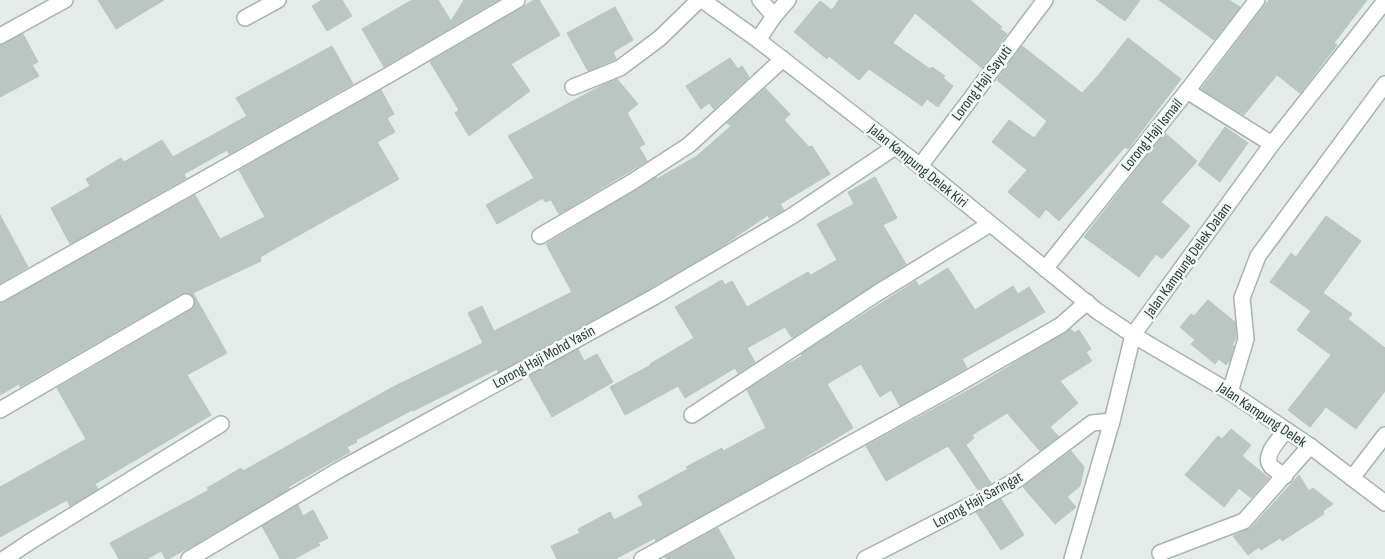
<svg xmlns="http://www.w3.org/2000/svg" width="1385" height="559" font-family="'Sofia Sans Condensed',sans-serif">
<rect width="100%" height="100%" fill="#e4ece9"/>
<g fill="#bac6c2" stroke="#b7c5c0">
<polygon points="98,0 164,0 116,29"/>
<polygon points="322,0 342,0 352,16 327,31 312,6"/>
<polygon points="412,0 438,0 451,21 464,0 498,0 384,67 362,29"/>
<polygon points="534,0 539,0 560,35 511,64 530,91 469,136 455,113 459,110 430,62"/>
<polygon points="839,0 970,0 1002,27 1000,29 1007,34 982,68 915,13 893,43 930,69 932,67 945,76 943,78 953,86 938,107 927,99 922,106 869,69 859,80 829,56 827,59 794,32 820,1 832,10"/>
<polygon points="1096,0 1140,0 1125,21"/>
<polygon points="1159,0 1229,0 1240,7 1214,40"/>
<polygon points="1269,0 1367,0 1334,43 1337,45 1300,93 1277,75 1244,115 1201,89"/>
<polygon points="615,7 633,40 613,52 616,59 588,71 567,33"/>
<polygon points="23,34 38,62 32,65 39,76 0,97 0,45"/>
<polygon points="1128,38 1181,79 1128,149 1125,147 1059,221 1046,209 1039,218 1008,192 1027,170 992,142 1009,120 1034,138 1047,121 997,80 1022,46 1082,93 1097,77"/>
<polygon points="332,46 353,84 229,154 227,150 184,174 186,178 70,244 51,208 90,186 86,179 121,158 124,162 162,140 173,157 247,116 236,98"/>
<polygon points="730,58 738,69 742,66 749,77 714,109 709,103 701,109 686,86"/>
<polygon points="617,79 638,104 627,113 645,144 639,147 647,161 559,214 551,200 545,202 543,198 497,224 486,205 534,178 508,136 597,88"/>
<polygon points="765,88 790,114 784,120 809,147 812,146 830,174 780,204 784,210 769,218 768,215 715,251 649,289 498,372 497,369 413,411 412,410 356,440 357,442 347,447 350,452 288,487 289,489 194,545 168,559 166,559 161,551 147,559 119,559 110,543 209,490 207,488 241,468 243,471 393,387 483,343 468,313 482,306 494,331 572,292 546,244 656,177 657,179 697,156 731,126 727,123"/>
<polygon points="381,90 394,114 387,118 395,132 377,142 399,179 260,257 261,261 193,293 227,353 187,375 211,415 95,484 98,489 70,506 67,500 0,537 0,487 86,439 57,388 191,310 194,306 195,301 194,297 190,294 181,294 20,387 19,384 0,395 0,303 195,195 220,239 265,217 239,170"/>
<polygon points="1225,127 1248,143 1220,182 1198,165"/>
<polygon points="1165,133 1197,161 1161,202 1190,226 1162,259 1156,254 1139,277 1084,237"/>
<polygon points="875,177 897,218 883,225 906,264 792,338 785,327 747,348 755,362 738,373 735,368 685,398 678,386 625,415 610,387 651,365 650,364 694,338 675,307 722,280 725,285 732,281 747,307 808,272 811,275 837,260 817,224 854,204 848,192"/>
<polygon points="0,215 28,267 0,283"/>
<polygon points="1326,216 1361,241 1323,293 1352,314 1348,319 1385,348 1385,391 1356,429 1326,407 1310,427 1288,410 1331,355 1297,330 1311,311 1270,282 1291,253 1296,257"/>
<polygon points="948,268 975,310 1013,286 1018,294 1029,287 1045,312 962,359 967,368 900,406 891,390 880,397 861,364 827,384 853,428 787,468 656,541 655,538 615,559 557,559 551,546 580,533 578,529 610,512 614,520 643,505 638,496 688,469 686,467 722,448 723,451 766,428 747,390 786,365 802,356 801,354 916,281 919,286"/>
<polygon points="1208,300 1235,322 1236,338 1232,345 1234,346 1230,360 1226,365 1219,359 1215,364 1191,344 1195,340 1180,327 1191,314 1194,316"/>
<polygon points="1071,329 1074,333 1079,330 1091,349 1086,352 1092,361 1060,381 1078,403 1050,427 1059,437 1040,451 1007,413 972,435 974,438 966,445 991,483 978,490 948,446 886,481 866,446 978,385"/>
<polygon points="578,349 584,361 597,354 613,382 552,417 529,376"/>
<polygon points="1231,429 1251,445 1242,456 1269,478 1251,498 1239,488 1224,507 1185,475 1218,436 1222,439"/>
<polygon points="1071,451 1084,467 1080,486 1067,497 1076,507 1055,524 1023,487"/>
<polygon points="1299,475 1309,491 1313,488 1333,504 1323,511 1324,514 1282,541 1280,538 1261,550 1259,547 1248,555 1233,536 1251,528"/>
<polygon points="1001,499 1024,535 1001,550 976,512"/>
<polygon points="298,505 303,516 313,510 328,538 318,543 320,545 294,559 280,559 262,526"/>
<polygon points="718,528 735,559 666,559 665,557"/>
</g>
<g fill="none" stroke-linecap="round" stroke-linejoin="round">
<g stroke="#a7b3b0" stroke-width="18">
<g id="street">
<polyline points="702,0 758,40 920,166 1097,311 1133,335 1230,392 1310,446 1385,503"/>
<polyline points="760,0 774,16"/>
<polyline points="245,18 278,0"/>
<polyline points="0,36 65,0"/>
<polyline points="758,40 774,16 788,0"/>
<polyline points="573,87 620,68 660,38 699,0"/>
<polyline points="1187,91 1272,144"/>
<polyline points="920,166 1045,0"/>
<polyline points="540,236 632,182 689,145 783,59"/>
<polyline points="1045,269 1187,91 1257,0"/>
<polyline points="0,294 387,76 517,0"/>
<polyline points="1230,392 1246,339 1242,298 1258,256 1385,84"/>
<polyline points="0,410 186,302"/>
<polyline points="692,415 879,292 990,224"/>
<path d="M 1285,476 C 1281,473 1274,470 1271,466 C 1262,455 1280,439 1286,430"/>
<polyline points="1352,478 1385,435"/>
<polyline points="1160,553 1244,521 1310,446"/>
<polyline points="4,559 31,541 221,424"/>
<polyline points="189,559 339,470 654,297 792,216 895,147"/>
<polyline points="642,559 951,388 1061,325 1087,302"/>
<polyline points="865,559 982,499 1018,479 1092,423 1112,421"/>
<polyline points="1072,559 1112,421 1133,335 1272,144 1385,1"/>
</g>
</g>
<use href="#street" stroke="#fff" stroke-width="15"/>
</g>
<g text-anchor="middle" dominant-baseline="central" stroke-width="5" stroke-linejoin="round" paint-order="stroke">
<g font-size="15" fill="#263b37" stroke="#f4f9f7">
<text transform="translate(982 83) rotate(-53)">Lorong Haji Sayuti</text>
<text transform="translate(1152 135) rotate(-51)">Lorong Haji Ismail</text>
<text transform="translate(918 166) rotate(39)">Jalan Kampung Delek Kiri</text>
<text transform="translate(1188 260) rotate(-54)">Jalan Kampung Delek Dalam</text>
<text transform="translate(544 357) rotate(-29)">Lorong Haji Mohd Yasin</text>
<text transform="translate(1262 415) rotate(34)">Jalan Kampung Delek</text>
<text transform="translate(978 500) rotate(-29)">Lorong Haji Saringat</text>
</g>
</g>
</svg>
